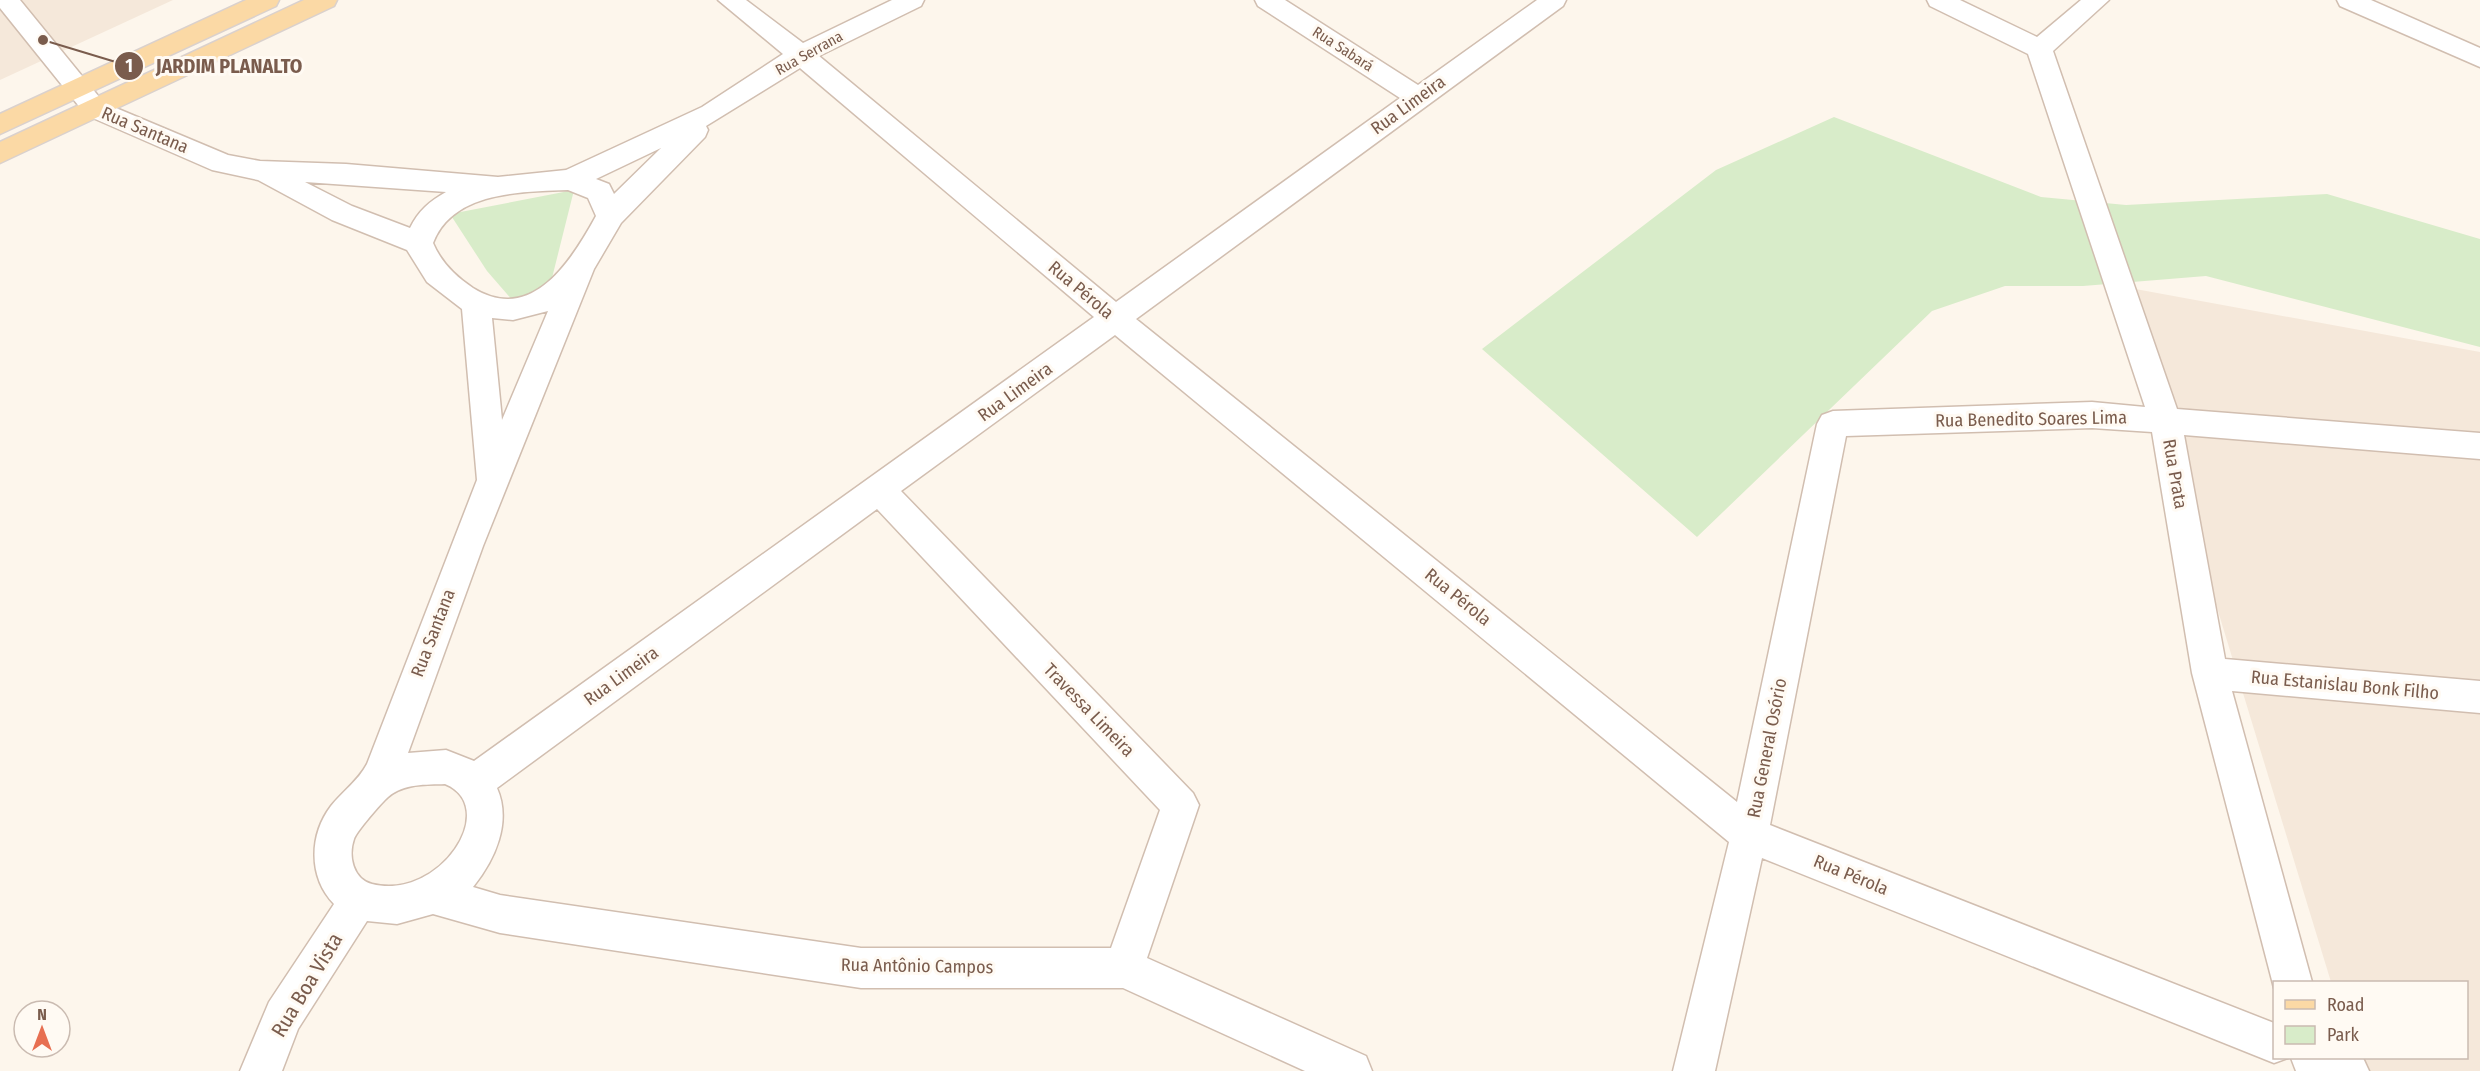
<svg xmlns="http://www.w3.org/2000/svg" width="2480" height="1071" font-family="'Fira Sans Condensed',sans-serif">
<rect width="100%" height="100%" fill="#fdf6ec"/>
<g fill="#f5e8da">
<polygon points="0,0 173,0 0,80"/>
<polygon points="2119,286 2480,352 2480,1071 2296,1071 2311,1058 2466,1058 2466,982 2331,982"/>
</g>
<g fill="#d8ecc9">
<polygon points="1834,117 2041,197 2126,205 2327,194 2480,239 2480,347 2206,276 2083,286 2005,286 1932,311 1697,537 1482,349 1716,170"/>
<polygon points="574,190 548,294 514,302 487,271 450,214"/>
</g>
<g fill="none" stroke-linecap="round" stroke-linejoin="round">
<g stroke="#d1beb0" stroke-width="3">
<g id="minor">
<path d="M 0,0 L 20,0 L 104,103 L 228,155 L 260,161 L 346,164 L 498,177 L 566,170 L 702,107 L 783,54 L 718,0 L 746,0 L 803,43 L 892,0 L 924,0 L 921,6 L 819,56 L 1116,302 L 1400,98 L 1258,6 L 1255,0 L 1285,0 L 1418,85 L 1537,0 L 1566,0 L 1563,6 L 1136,319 L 1737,802 L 1817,424 L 1822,415 L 1833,411 L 2092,402 L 2145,407 L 2028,54 L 1930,6 L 1927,0 L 1960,0 L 2037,37 L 2081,0 L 2109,0 L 2053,51 L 2177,409 L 2480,433 L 2480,459 L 2184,435 L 2225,659 L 2480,681 L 2480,713 L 2232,691 L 2312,982 L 2274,982 L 2274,988 L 2192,673 L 2152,432 L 2092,428 L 1846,436 L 1770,825 L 2274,1023 L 2274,1058 L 2288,1058 L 2274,1063 L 1762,858 L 1715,1071 L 1673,1071 L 1729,842 L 1115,335 L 901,491 L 1193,793 L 1199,805 L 1147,958 L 1366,1056 L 1372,1071 L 1305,1071 L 1123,988 L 861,988 L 500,933 L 433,914 L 397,924 L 367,921 L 298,1029 L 282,1071 L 240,1071 L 269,1002 L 334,904 C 308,877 309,835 331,806 C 343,791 358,781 367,764 L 477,480 L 462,309 L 427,282 L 407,250 L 332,220 L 258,180 L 212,170 L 86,115 L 0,8 ZM 800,68 L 1094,317 L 474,761 L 446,750 L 408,753 L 483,546 L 594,269 L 621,223 L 705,137 L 708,130 L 706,126 ZM 661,148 L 614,194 L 609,184 L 596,179 ZM 305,182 L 446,192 C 430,201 418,211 410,228 L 352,206 ZM 568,190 L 588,198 L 596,216 C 572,260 532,325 473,288 C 455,276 441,262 433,243 C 453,191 521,192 568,190 ZM 548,311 L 502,420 L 492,318 L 513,320 ZM 877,509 L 1160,810 L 1111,948 L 861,948 L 500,895 L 473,887 C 495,860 512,822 497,788 ZM 445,784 C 501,807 440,901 372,884 C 353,879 348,856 354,839 C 356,832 382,802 388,797 C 404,783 426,785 445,784 Z"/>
<polygon points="2337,0 2371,0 2480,48 2480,67 2340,6"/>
<polygon points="2291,1058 2363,1058 2369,1071 2296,1071"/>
</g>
</g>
<g stroke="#dad1cd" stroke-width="3">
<g id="major">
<polygon points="246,0 279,0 276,6 0,134 0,114"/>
<polygon points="304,0 337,0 334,6 0,163 0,142"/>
</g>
</g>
<use href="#minor" fill="#fff" fill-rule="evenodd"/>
<use href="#major" fill="#fbd9a5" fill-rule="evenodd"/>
</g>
<g text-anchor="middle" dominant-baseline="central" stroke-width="6" stroke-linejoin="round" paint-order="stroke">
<g font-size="15" fill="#7a5c4d" stroke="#fffaf3">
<text transform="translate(1343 49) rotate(33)">Rua Sabará</text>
<text transform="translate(809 53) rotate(-29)">Rua Serrana</text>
</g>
<g font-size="18" fill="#7a5c4d" stroke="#fffaf3">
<text transform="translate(1408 105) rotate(-36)">Rua Limeira</text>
<text transform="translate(145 130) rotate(23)">Rua Santana</text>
<text transform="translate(1081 290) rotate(40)">Rua Pérola</text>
<text transform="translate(1015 392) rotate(-36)">Rua Limeira</text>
<text transform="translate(2031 419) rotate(-1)">Rua Benedito Soares Lima</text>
<text transform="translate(2175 474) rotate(80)">Rua Prata</text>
<text transform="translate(1458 597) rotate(39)">Rua Pérola</text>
<text transform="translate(433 633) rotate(-69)">Rua Santana</text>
<text transform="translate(621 676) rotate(-36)">Rua Limeira</text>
<text transform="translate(2345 685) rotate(5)">Rua Estanislau Bonk Filho</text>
<text transform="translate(1089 710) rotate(46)">Travessa Limeira</text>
<text transform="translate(1767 748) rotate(-79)">Rua General Osório</text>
<text transform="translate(1851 875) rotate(22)">Rua Pérola</text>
<text transform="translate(917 966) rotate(1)">Rua Antônio Campos</text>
</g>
<g font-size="21" fill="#7a5c4d" stroke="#fffaf3">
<text transform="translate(307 985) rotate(-59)">Rua Boa Vista</text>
</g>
</g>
<path fill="none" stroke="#7a5c4d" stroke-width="2" d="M43 40L129 66"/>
<g fill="#7a5c4d" stroke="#fffaf3" stroke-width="2">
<circle cx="43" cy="40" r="6"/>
<circle cx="129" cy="66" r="15"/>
</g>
<g font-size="18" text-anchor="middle" font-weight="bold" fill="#fff">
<text x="129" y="72">1</text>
</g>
<g font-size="20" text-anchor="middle" font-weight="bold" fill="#7a5c4d" stroke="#fffaf3" stroke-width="6" stroke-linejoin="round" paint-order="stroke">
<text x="229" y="73">JARDIM PLANALTO</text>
</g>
<rect x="2273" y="981" width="195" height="78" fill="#fffaf3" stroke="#cabbb1" stroke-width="1.5"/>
<rect x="2285" y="1000" width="30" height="9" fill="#fbd9a5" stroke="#cabbb1" stroke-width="1.5"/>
<text x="2327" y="1011" font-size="18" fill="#7a5c4d">Road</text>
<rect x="2285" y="1026" width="30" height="18" fill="#d8ecc9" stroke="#cabbb1" stroke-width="1.5"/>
<text x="2327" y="1041" font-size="18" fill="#7a5c4d">Park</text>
<g transform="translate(42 1029)"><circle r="28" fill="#fffaf3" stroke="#cabbb1" stroke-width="1.5"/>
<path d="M0-4.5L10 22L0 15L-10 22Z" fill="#e76f51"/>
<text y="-9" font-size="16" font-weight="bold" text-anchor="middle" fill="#7a5c4d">N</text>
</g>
</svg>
